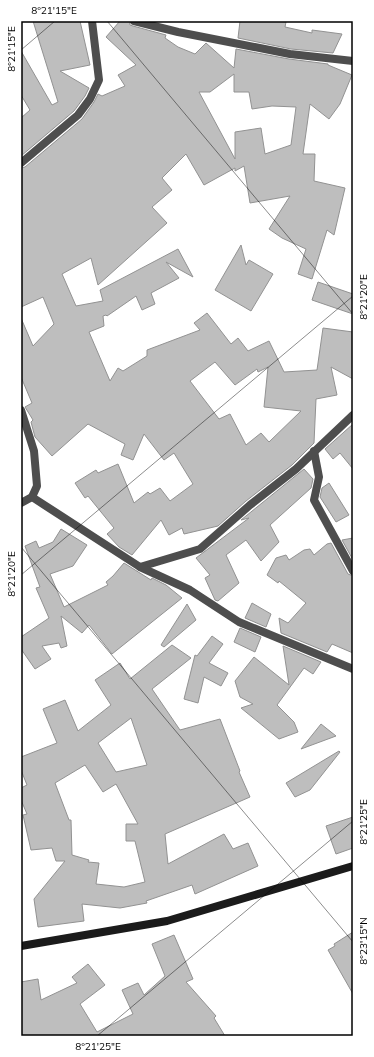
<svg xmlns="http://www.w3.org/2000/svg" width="374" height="1057" font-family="Mulish,sans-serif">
<rect width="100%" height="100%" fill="#fff"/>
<g fill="#bebebe" stroke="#929292" fill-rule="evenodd">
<polygon points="33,21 80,21 90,65 60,71 89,88 85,96 74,111 21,156 21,118 30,110 21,95 21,51 52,105 58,102"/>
<path d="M 120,21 L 129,21 L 130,25 L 133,26 L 166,35 L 165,38 L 178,47 L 195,54 L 206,43 L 234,68 L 236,49 L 289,59 L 328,64 L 328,65 L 352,75 L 340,104 L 329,119 L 310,104 L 303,154 L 315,154 L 314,181 L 345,188 L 334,235 L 327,230 L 312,279 L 298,274 L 306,249 L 282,238 L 269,229 L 290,196 L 250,203 L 244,166 L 235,171 L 235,168 L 204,185 L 186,154 L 162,178 L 172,190 L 152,207 L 167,223 L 98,285 L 91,258 L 62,274 L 76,306 L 103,301 L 100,290 L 178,249 L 193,277 L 166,262 L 179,278 L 151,293 L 155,304 L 142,310 L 136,296 L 107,316 L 106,315 L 103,316 L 104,326 L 89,332 L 110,381 L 118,368 L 123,371 L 147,356 L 147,350 L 200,330 L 194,323 L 207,313 L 231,344 L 238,338 L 248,351 L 269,341 L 284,372 L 317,370 L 323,328 L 353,332 L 353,379 L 331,367 L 337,395 L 316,399 L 314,443 L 292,465 L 246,501 L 218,526 L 184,534 L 182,528 L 169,535 L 161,520 L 132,555 L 119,547 L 107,534 L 114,528 L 88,496 L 85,498 L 75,483 L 96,470 L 98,473 L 118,464 L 134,503 L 148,492 L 150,494 L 160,488 L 170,501 L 193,484 L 174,453 L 164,460 L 144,434 L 133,460 L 121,455 L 125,444 L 88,424 L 52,456 L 35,437 L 31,422 L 33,420 L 25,407 L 32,403 L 21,377 L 21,318 L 33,346 L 54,324 L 43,297 L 21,307 L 21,168 L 25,167 L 82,119 L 94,102 L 98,94 L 102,96 L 125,86 L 118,75 L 136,65 L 106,37 ZM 234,74 L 234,92 L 249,92 L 252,109 L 272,106 L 296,107 L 291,145 L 265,154 L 261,128 L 235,132 L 235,159 L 199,92 L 210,92 ZM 215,362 L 235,385 L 257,369 L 258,372 L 268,367 L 264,407 L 301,411 L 269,442 L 261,433 L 246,445 L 230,414 L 219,419 L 190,381 Z"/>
<polygon points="240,21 278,21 286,22 285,27 312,33 312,30 342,34 333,53 291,49 238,38"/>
<polygon points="241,245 246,265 249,260 273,274 251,311 215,290"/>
<polygon points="318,282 353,294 353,314 312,300"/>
<polygon points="353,424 353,469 340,453 333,459 325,449"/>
<polygon points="304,469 313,479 311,488 270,525 279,542 261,561 246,540 226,555 239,583 218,601 215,600 205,578 210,575 196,558 249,518 241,520"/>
<polygon points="329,483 349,515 336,522 320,497 322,488"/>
<polygon points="61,529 87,545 73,566 50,574 64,607 108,585 106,582 113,576 124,563 151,580 152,578 166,585 182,598 112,654 89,625 82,633 61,616 67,646 61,648 59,643 42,646 51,659 35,669 21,649 21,637 49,618 36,588 40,587 25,546 36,541 39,548 53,542"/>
<polygon points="353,538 353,560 342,540"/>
<polygon points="331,543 348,574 353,576 353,653 332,644 327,652 281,633 279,618 288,623 306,603 279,581 278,583 267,575 276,558 286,555 289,560 304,550 310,549 314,555 327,544"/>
<polygon points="252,603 271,614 266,627 245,618"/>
<polygon points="187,604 196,620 164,647 161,645"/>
<polygon points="240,628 261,637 255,652 234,642"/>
<polygon points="212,636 223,644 209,663 228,673 221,686 204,677 198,703 184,699 195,655 197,656"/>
<path d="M 172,645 L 191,658 L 152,689 L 180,730 L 220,719 L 240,771 L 239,772 L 250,797 L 165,834 L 168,864 L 224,834 L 233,849 L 248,843 L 258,866 L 195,894 L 192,885 L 146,901 L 147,903 L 120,908 L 82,904 L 84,921 L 38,927 L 34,899 L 65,861 L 56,861 L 52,848 L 31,850 L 23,815 L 27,814 L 21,800 L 21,788 L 27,785 L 21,770 L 21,757 L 57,743 L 43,709 L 65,700 L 78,731 L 111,705 L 95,680 L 120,663 L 130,679 ZM 131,718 L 147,765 L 116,772 L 98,743 ZM 85,765 L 103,792 L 116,784 L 138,824 L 126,824 L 126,841 L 135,841 L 145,882 L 124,887 L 96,884 L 99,863 L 88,862 L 89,860 L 72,855 L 71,820 L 69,820 L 55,783 Z"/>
<polygon points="283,646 321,662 313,674 304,668 277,705 294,722 298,732 279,739 241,708 253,704 240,697 235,681 254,657 289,685"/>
<polygon points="321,724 336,736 301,749"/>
<polygon points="339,751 340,752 310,790 295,797 286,783"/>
<polygon points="353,817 353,848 336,854 326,826"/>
<polygon points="353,932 353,994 328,950 335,946 334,944"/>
<polygon points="174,935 193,979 186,982 216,1016 214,1018 225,1036 21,1036 21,982 38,979 41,1000 77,983 72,977 88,964 105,985 80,1004 97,1032 133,1014 122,990 138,983 144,995 165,976 152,944"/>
</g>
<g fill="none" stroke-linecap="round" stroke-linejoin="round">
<g stroke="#4e4e4e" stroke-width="8">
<polyline points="314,451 319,477 314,500 353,571"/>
<polyline points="140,567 200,549 250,505 296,469 353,415"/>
</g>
<g stroke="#4e4e4e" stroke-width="8">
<polyline points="134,21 178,32 290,54 353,61"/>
<polyline points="21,163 78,115 90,99 99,80 92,21"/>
<polyline points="21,410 34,451 37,486 32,497 21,503"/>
<polyline points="32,497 140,567 190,590 239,622 353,669"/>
</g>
<polyline stroke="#1b1b1b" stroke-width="8" points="21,946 167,921 353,866"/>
</g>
<path fill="none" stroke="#000" stroke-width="1" stroke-opacity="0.45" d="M 107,21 L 353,314M 21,50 L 55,21M 21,547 L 353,942M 21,575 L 353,296M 97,1036 L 353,821"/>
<rect width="374" height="1057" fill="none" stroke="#ffffff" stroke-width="44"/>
<rect x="22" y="22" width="330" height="1013" fill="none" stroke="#000" stroke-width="1.5"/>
<g font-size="10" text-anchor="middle" fill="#000">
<text x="54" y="14">8°21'15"E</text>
<text transform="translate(11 49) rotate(-90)" y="4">8°21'15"E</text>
<text transform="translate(363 297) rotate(-90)" y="4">8°21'20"E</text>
<text transform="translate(11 574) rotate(-90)" y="4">8°21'20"E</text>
<text transform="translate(363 822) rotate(-90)" y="4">8°21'25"E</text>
<text transform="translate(363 941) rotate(-90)" y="4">8°23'15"N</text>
<text x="98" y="1050">8°21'25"E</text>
</g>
</svg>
